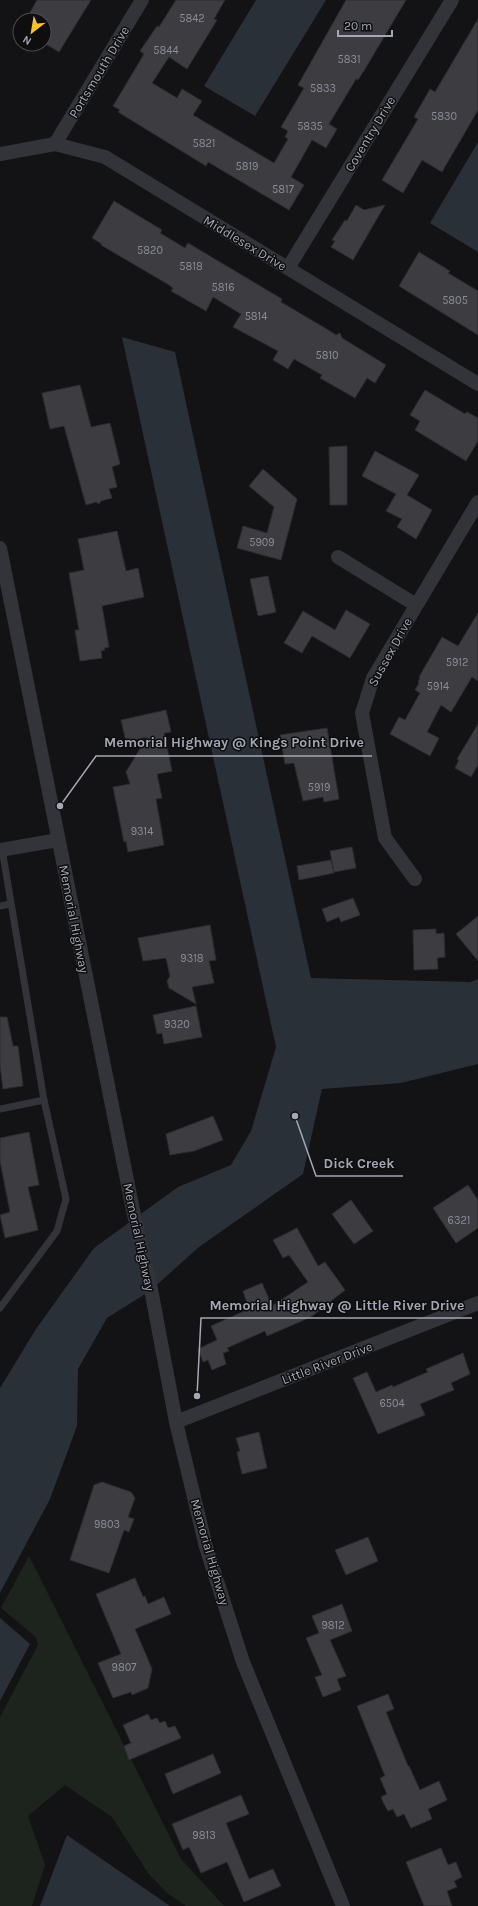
<svg xmlns="http://www.w3.org/2000/svg" width="478" height="1906" font-family="Karla,sans-serif">
<rect width="100%" height="100%" fill="#131214"/>
<polygon fill="#1d241e" points="29,1556 181,1859 224,1906 186,1906 167,1893 148,1873 112,1817 65,1785 28,1816 45,1865 32,1906 0,1906 0,1717 38,1645 36,1637 1,1608"/>
<g fill="#293038">
<polygon points="256,0 326,0 255,116 204,86"/>
<polygon points="478,142 478,252 430,223"/>
<polygon points="122,337 175,352 311,978 470,982 478,979 478,1064 401,1083 322,1089 303,1174 199,1247 150,1291 107,1318 78,1369 77,1426 50,1499 0,1593 0,1388 36,1329 94,1248 178,1187 231,1165 251,1131 276,1047"/>
<polygon points="0,1618 30,1644 0,1701"/>
<polygon points="67,1835 170,1906 40,1906"/>
</g>
<g fill="#3d3c41" stroke="#2d2c30">
<polygon points="37,0 91,0 59,52 44,43 44,20 26,20"/>
<polygon points="176,0 225,0 214,19 217,20 187,69 169,57 152,83 177,98 182,89 202,101 193,115 274,163 288,139 285,137 288,131 281,127 304,88 298,85 346,0 406,0 365,69 358,80 356,79 329,124 337,129 326,148 312,140 291,177 304,185 289,210 208,162 206,166 118,112 120,110 113,106 144,54 140,51 157,26 159,27"/>
<polygon points="478,19 478,110 442,172 422,160 403,193 382,180 418,119 414,117 430,89 435,92"/>
<polygon points="114,201 162,230 160,233 185,248 188,243 282,299 281,302 325,328 336,335 340,333 342,338 386,365 375,383 367,378 355,398 320,378 322,375 294,359 288,369 273,360 278,351 233,327 241,314 213,297 206,311 171,291 173,288 169,285 101,245 102,244 92,238"/>
<polygon points="356,205 364,210 385,205 353,260 331,247 335,241 332,240 345,220 347,221"/>
<polygon points="419,252 450,271 448,273 478,291 478,335 399,286"/>
<polygon points="80,385 91,427 110,423 120,464 112,467 117,487 109,489 112,498 101,501 99,504 96,502 86,505 64,426 50,429 42,393"/>
<polygon points="425,390 465,414 467,412 478,418 478,441 466,461 415,430 420,421 410,415"/>
<polygon points="347,446 347,505 330,505 329,447"/>
<polygon points="375,451 419,475 407,495 432,510 416,539 397,527 402,519 386,511 396,494 362,476"/>
<polygon points="263,469 297,499 281,560 237,548 243,526 267,533 274,507 249,486"/>
<polygon points="117,531 126,571 138,568 144,597 102,606 109,647 104,648 105,650 101,651 102,658 80,661 75,630 79,630 69,573 84,570 78,539"/>
<polygon points="268,576 276,612 258,616 250,579"/>
<polygon points="346,610 370,624 350,658 312,636 302,653 284,643 303,611 335,630"/>
<polygon points="478,613 478,681 472,677 451,712 441,705 427,732 439,738 430,756 390,734 399,717 405,720 420,693 415,690 419,683 418,682 420,678 419,677 442,637 458,646"/>
<polygon points="166,710 171,732 164,733 172,771 157,774 162,798 156,799 164,845 128,852 126,841 124,842 113,787 130,784 126,772 147,737 126,742 121,720"/>
<polygon points="478,724 478,765 471,777 455,768 459,760 457,759"/>
<polygon points="327,728 339,799 324,802 323,797 303,801 294,763 285,764 280,735"/>
<polygon points="352,847 356,868 334,872 330,851"/>
<polygon points="331,860 334,873 299,880 297,866"/>
<polygon points="353,898 360,915 341,922 339,917 327,922 322,909"/>
<polygon points="478,916 478,961 456,934"/>
<polygon points="210,925 216,960 209,961 214,983 192,987 196,1004 169,988 167,981 170,976 166,958 143,961 138,938"/>
<polygon points="436,929 436,934 444,933 445,957 437,958 438,969 414,970 413,930"/>
<polygon points="196,1006 202,1037 164,1044 162,1033 157,1034 153,1015"/>
<polygon points="0,1017 7,1017 13,1046 18,1046 23,1086 3,1089 0,1066"/>
<polygon points="213,1116 223,1140 194,1151 170,1155 166,1134"/>
<polygon points="29,1132 39,1185 28,1187 38,1230 5,1238 0,1215 10,1212 0,1161 0,1138"/>
<polygon points="468,1185 478,1200 478,1228 456,1243 433,1208"/>
<polygon points="351,1200 373,1231 354,1244 332,1214"/>
<polygon points="297,1228 318,1266 325,1262 345,1290 311,1317 267,1336 265,1331 227,1348 229,1351 223,1353 226,1364 212,1370 208,1360 203,1362 198,1349 217,1340 211,1326 249,1309 243,1291 262,1283 272,1306 308,1282 289,1255 283,1258 273,1240"/>
<polygon points="463,1353 470,1374 451,1383 454,1390 420,1404 425,1415 378,1434 353,1378 367,1372 376,1392 392,1385 393,1387 428,1372 426,1369"/>
<polygon points="259,1432 267,1468 242,1474 237,1452 240,1451 236,1438"/>
<polygon points="102,1482 131,1492 135,1498 128,1517 134,1519 129,1532 124,1530 109,1573 70,1560 94,1485"/>
<polygon points="368,1537 378,1561 346,1575 335,1550"/>
<polygon points="135,1578 143,1597 145,1596 148,1604 164,1597 171,1614 135,1629 152,1669 148,1688 132,1695 131,1692 113,1698 98,1663 121,1654 96,1594"/>
<polygon points="342,1604 352,1631 330,1640 346,1676 337,1679 341,1690 323,1697 315,1677 322,1675 306,1638 319,1633 312,1616"/>
<polygon points="388,1694 394,1709 386,1712 408,1766 409,1766 420,1790 439,1781 447,1800 428,1809 432,1819 411,1828 404,1814 397,1817 393,1809 388,1811 384,1804 381,1797 387,1794 380,1778 385,1776 357,1706"/>
<polygon points="148,1714 151,1720 157,1718 160,1723 165,1721 168,1728 175,1726 181,1738 129,1760 124,1746 131,1743 123,1725"/>
<polygon points="213,1754 221,1773 173,1794 165,1774"/>
<polygon points="241,1795 249,1814 226,1823 249,1879 273,1869 281,1886 244,1902 227,1862 201,1873 189,1847 183,1850 172,1824"/>
<polygon points="441,1848 448,1865 456,1862 462,1877 454,1881 457,1887 447,1891 452,1906 424,1906 406,1862"/>
</g>
<g fill="none" stroke-linecap="round" stroke-linejoin="round">
<g stroke="#333439" stroke-width="7">
<polyline points="0,906 10,904"/>
<polyline points="0,1109 44,1100"/>
<polyline points="0,1308 57,1231 66,1199 44,1100 2,849"/>
</g>
<g stroke="#333439" stroke-width="14">
<polyline points="55,144 142,0"/>
<polyline points="0,154 55,144 105,157 478,384"/>
<polyline points="288,268 452,0"/>
<polyline points="0,548 133,1210 150,1284 176,1422 206,1547 243,1662 343,1906"/>
<polyline points="338,557 416,605"/>
<polyline points="0,850 58,840"/>
<polyline points="415,879 385,838 362,713 373,678 478,502"/>
<polyline points="176,1422 478,1303"/>
</g>
</g>
<g text-anchor="middle" dominant-baseline="central" stroke-width="3" stroke-linejoin="round" paint-order="stroke">
<g font-size="11" fill="#8a8c98">
<text x="192" y="18">5842</text>
<text x="166" y="50">5844</text>
<text x="349" y="59">5831</text>
<text x="323" y="88">5833</text>
<text x="444" y="116">5830</text>
<text x="310" y="126">5835</text>
<text x="204" y="143">5821</text>
<text x="247" y="166">5819</text>
<text x="283" y="189">5817</text>
<text x="150" y="250">5820</text>
<text x="191" y="266">5818</text>
<text x="223" y="287">5816</text>
<text x="455" y="300">5805</text>
<text x="256" y="316">5814</text>
<text x="327" y="355">5810</text>
<text x="262" y="542">5909</text>
<text x="457" y="662">5912</text>
<text x="438" y="686">5914</text>
<text x="319" y="787">5919</text>
<text x="142" y="831">9314</text>
<text x="192" y="958">9318</text>
<text x="177" y="1024">9320</text>
<text x="459" y="1220">6321</text>
<text x="392" y="1403">6504</text>
<text x="107" y="1524">9803</text>
<text x="333" y="1625">9812</text>
<text x="124" y="1667">9807</text>
<text x="204" y="1835">9813</text>
</g>
<g font-size="13" fill="#a4a7b5" stroke="#0e0e0f">
<text transform="translate(99 72) rotate(-59)">Portsmouth Drive</text>
<text transform="translate(370 134) rotate(-59)">Coventry Drive</text>
<text transform="translate(245 243) rotate(31)">Middlesex Drive</text>
<text transform="translate(390 652) rotate(-61)">Sussex Drive</text>
<text transform="translate(74 919) rotate(79)">Memorial Highway</text>
<text transform="translate(139 1237) rotate(78)">Memorial Highway</text>
<text transform="translate(327 1363) rotate(-21)">Little River Drive</text>
<text transform="translate(210 1552) rotate(74)">Memorial Highway</text>
</g>
</g>
<path fill="none" stroke="#a4a7b5" stroke-width="1.5" d="M60 806L96 756H372M295 1116L316 1176H403M197 1396L201 1318H472"/>
<g fill="#a4a7b5" stroke="#0e0e0f" stroke-width="1.5">
<circle cx="60" cy="806" r="4"/>
<circle cx="295" cy="1116" r="4"/>
<circle cx="197" cy="1396" r="4"/>
</g>
<g font-size="14" text-anchor="middle" font-weight="bold" fill="#a4a7b5" stroke="#0e0e0f" stroke-width="3" stroke-linejoin="round" paint-order="stroke">
<text x="234" y="747">Memorial Highway @ Kings Point Drive</text>
<text x="359" y="1168">Dick Creek</text>
<text x="337" y="1310">Memorial Highway @ Little River Drive</text>
</g>
<g transform="translate(32 32) rotate(211)"><circle r="19" fill="#0e0e0f" stroke="#4a4b51"/>
<path d="M0-3L7 15L0 10L-7 15Z" fill="#f5c329"/>
<text y="-6" font-size="11" font-weight="bold" text-anchor="middle" fill="#a4a7b5">N</text>
</g>
<path d="M338 30v6h54v-6" fill="none" stroke="#a4a7b5" stroke-width="2"/>
<text x="344" y="30" font-size="12" fill="#a4a7b5" stroke="#0e0e0f" stroke-width="3" paint-order="stroke">20 m</text>
</svg>
